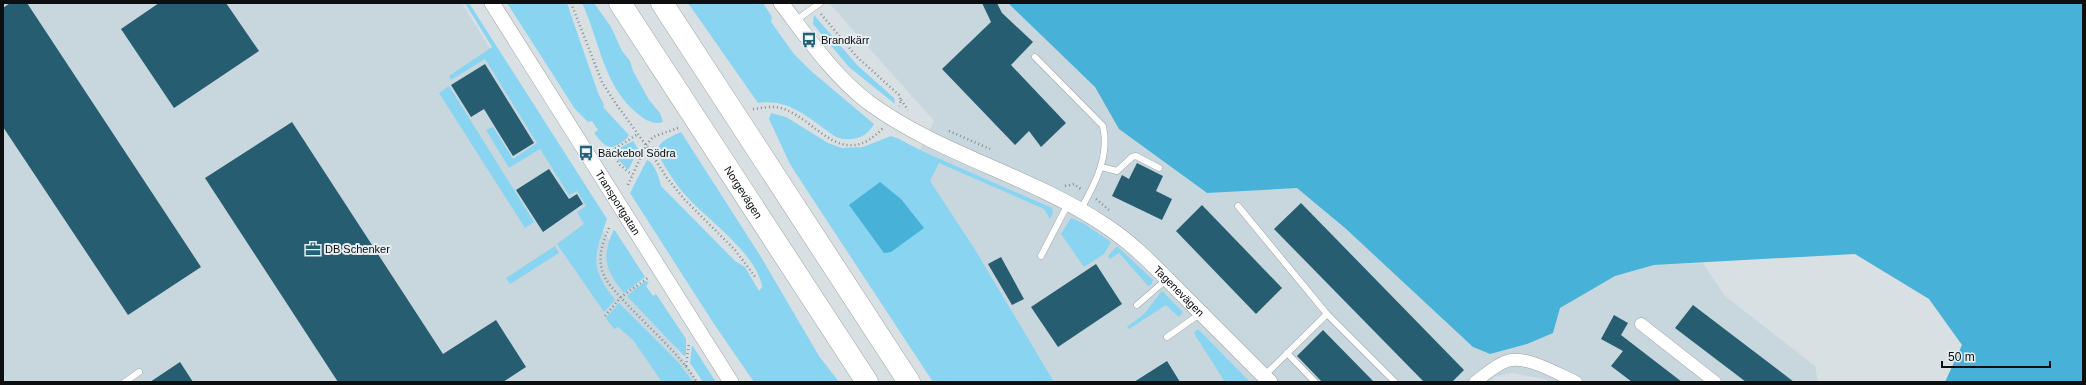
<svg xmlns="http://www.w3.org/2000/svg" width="2086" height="385" font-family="Arial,sans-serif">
<rect width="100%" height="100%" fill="#d9e0e3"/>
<g fill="#c8d7de">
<polygon points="3,3 462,3 697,382 3,382"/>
<polygon points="829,3 1009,3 1010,5 1095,87 1119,129 1206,193 1297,187 1345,228 1473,347 1489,354 1501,350 1559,308 1615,276 1654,265 1703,263 1724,295 1815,366 1818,382 1550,382 1545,379 1511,373 1494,377 1489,382 1045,382 914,162 934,121"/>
</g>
<g fill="#89d4f1">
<path d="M 465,3 L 469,3 L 607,219 C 594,257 589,266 615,300 L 604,312 L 557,244 L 584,224 L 577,212 L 586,206 L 577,191 L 569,195 L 540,149 L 509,168 L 486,130 L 493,127 L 513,159 L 537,143 L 485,59 L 451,80 L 449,76 L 492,47 Z"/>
<path d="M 507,3 L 567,3 L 598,93 L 604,105 L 603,107 L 629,135 C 627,139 623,141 619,144 C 607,152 602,142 594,133 L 598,130 L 592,121 L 588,122 L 575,109 Z"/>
<path d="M 582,3 L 594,3 L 611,27 L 622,51 L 630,61 L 633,71 L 649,100 L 660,113 L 663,122 C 653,125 645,120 638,114 C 603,86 600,41 582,3 Z"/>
<path d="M 688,3 L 763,3 L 772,17 L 771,22 L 794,54 L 811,71 L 874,124 C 866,139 851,142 836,137 C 810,120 791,98 758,103 Z"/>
<polygon points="814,15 857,65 894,98 895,104 849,67 813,24"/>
<polygon points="449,86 534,222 525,228 439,93"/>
<polygon points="771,113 786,117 828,143 842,148 863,147 891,136 897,138 924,152 1052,208 1053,213 1050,219 1044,209 939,163 930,181 974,248 1054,382 933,382 810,195 790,164 769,119"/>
<path d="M 681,132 L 761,257 L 819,356 L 839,382 L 754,382 L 714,324 L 630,193 L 647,160 C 655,163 659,178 661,186 L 735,261 L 745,267 L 759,291 L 762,287 C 757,254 710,222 688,198 C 676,185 667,170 658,155 C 654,143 672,136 681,132 Z"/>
<polygon points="633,141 638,149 629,169 627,169 614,155 618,149"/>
<polygon points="1071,218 1083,223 1111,242 1104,254 1084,267 1061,234"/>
<path d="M 614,229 L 645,277 L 624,293 C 605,270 601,257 614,229 Z"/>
<polygon points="555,246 559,253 510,284 506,278"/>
<polygon points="1117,246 1153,280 1151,285 1148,286 1119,253 1110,259 1108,256"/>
<polygon points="645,281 649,282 646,286 653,296 656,294 686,339 686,355 684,356 627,296"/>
<polygon points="1162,291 1183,312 1179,317 1166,305 1129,329 1127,327 1144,314"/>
<polygon points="619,303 678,362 693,382 662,382 633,340 618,327 614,329 606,318"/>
<polygon points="1198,329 1250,382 1225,382 1195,335 1194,333"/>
<polygon points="692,345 716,382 703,382 690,363"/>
</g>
<g fill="#47b1d7">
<polygon points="1009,3 2083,3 2083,382 1945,382 1962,345 1929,299 1855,254 1654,265 1615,276 1560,308 1553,333 1527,344 1490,354 1473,347 1345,228 1297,188 1207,193 1119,129 1095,87 1010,5"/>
<polygon points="880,182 901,199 924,228 891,252 884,253 849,205"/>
</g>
<g fill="#265d71">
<polygon points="10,3 27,3 201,267 128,315 3,127 3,8"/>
<polygon points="159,3 226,3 259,51 174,108 121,29"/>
<polygon points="982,3 997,3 1002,13 1033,42 1011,65 1066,123 1041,147 1029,131 1015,145 942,69 991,22"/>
<polygon points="485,64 534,143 513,156 484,109 471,117 451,85"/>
<polygon points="292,122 443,354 496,320 526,367 503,382 338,382 205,178"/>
<polygon points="1137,163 1163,176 1156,191 1172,199 1162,220 1112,196 1122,175 1129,179"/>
<polygon points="549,169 569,199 577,194 583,204 543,232 516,190"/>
<polygon points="1301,203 1464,370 1452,382 1424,382 1274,229"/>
<polygon points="1202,205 1282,288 1256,314 1176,231"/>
<polygon points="1001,257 1024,299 1012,305 988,264"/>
<polygon points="1096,264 1122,304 1058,347 1031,307"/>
<polygon points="1693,305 1794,382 1746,382 1675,328"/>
<polygon points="1614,315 1628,323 1621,335 1682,382 1632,382 1611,366 1623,351 1601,339"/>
<polygon points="1323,330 1374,382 1322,382 1297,356"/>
<polygon points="1167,361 1180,382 1134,382"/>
<polygon points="180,362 193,382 150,382"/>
</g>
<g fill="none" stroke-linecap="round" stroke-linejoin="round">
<g stroke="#9ca3a6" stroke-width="7">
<g id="service">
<polyline points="795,21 820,3"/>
<path d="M 1035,57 L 1103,126 C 1110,156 1095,184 1081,209"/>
<polyline points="1101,167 1117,171 1132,157 1136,156 1159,168"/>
<polyline points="1238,206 1327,314 1395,382"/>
<polyline points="1041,256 1068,204"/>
<polyline points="1137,305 1167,279"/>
<polyline points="1167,337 1201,313"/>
<polyline points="1287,353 1315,382"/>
<polyline points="1264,376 1327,314"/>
<polyline points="125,382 139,372"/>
</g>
</g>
<g stroke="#9ca3a6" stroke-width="13">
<g id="minor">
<polyline points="1641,324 1715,382"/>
<path d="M 1475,382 C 1485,375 1495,365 1507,361 C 1527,355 1558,374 1576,382"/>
</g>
</g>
<g stroke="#9ca3a6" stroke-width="16">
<g id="tertiary">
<path id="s1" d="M 492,3 L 731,382"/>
<path id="s2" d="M 781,3 C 808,38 833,75 868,102 C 940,155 1029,175 1103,224 C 1133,243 1158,270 1183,295 C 1212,324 1241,353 1270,382"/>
</g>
</g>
<g stroke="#9ca3a6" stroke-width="23">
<g id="motorway">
<path id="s3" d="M 620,3 L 867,382"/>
<polyline points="662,3 909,382"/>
</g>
</g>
<g stroke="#868b8d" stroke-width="2.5" stroke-dasharray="1 3" stroke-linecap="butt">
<polyline points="571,3 602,82 616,104 646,145 667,178 684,199 735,250 756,278"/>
<polyline points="821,14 856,56 899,95 901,100 899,106"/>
<polyline points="901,100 908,110"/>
<path d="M 753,109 C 763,108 774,105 784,109 C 819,122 842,171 883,128"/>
<polyline points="949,131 990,149"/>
<polyline points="611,151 620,165 632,175"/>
<polyline points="605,155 638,134"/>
<polyline points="628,185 646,145 653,137 678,128"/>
<polyline points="1065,186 1074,184 1082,190"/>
<polyline points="1096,199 1109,210"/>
<path d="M 609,228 C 603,241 598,255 602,270 C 605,282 616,292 625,302 C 649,328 678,352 697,382"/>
<polyline points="605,316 621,297 649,277"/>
<polyline points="686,366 689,343"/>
</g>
<use href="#service" stroke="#fff" stroke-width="6"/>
<use href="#minor" stroke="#fff" stroke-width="12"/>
<use href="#tertiary" stroke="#fff" stroke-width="15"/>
<use href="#motorway" stroke="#fff" stroke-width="22"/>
</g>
<defs>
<g id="bus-bare" transform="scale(1.2)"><path d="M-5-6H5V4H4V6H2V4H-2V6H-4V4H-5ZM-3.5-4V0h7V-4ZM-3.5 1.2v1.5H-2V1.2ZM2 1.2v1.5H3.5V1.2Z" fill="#226176" stroke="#e6eef1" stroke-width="2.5" paint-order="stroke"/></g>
<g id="office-bare" transform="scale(1.2)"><path d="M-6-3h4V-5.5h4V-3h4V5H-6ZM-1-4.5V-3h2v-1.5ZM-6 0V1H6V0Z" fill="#226176" stroke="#e6eef1" stroke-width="2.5" paint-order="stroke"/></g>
</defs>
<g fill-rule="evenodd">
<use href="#bus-bare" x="809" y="40"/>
<use href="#bus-bare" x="586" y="153"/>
<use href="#office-bare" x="313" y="249"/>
</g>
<g text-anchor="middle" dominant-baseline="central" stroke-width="4" stroke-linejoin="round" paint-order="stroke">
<g font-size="11" fill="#0c0e0f" stroke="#e6eef1" text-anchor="start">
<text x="821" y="40">Brandkärr</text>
<text x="598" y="153">Bäckebol Södra</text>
<text x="325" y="249">DB Schenker</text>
</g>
<g font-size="11" fill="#0c0e0f" stroke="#e6eef1">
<text stroke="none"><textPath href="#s3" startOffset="226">Norgevägen</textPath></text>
<text stroke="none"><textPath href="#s1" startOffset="236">Transportgatan</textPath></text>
<text stroke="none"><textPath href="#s2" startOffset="499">Tagenevägen</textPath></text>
</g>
</g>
<rect width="2086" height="385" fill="none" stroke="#0c0e0f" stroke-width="8"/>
<path d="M1942 361v6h108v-6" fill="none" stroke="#0c0e0f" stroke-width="2"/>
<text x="1948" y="361" font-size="12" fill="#0c0e0f" stroke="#e6eef1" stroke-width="3" paint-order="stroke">50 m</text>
</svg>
